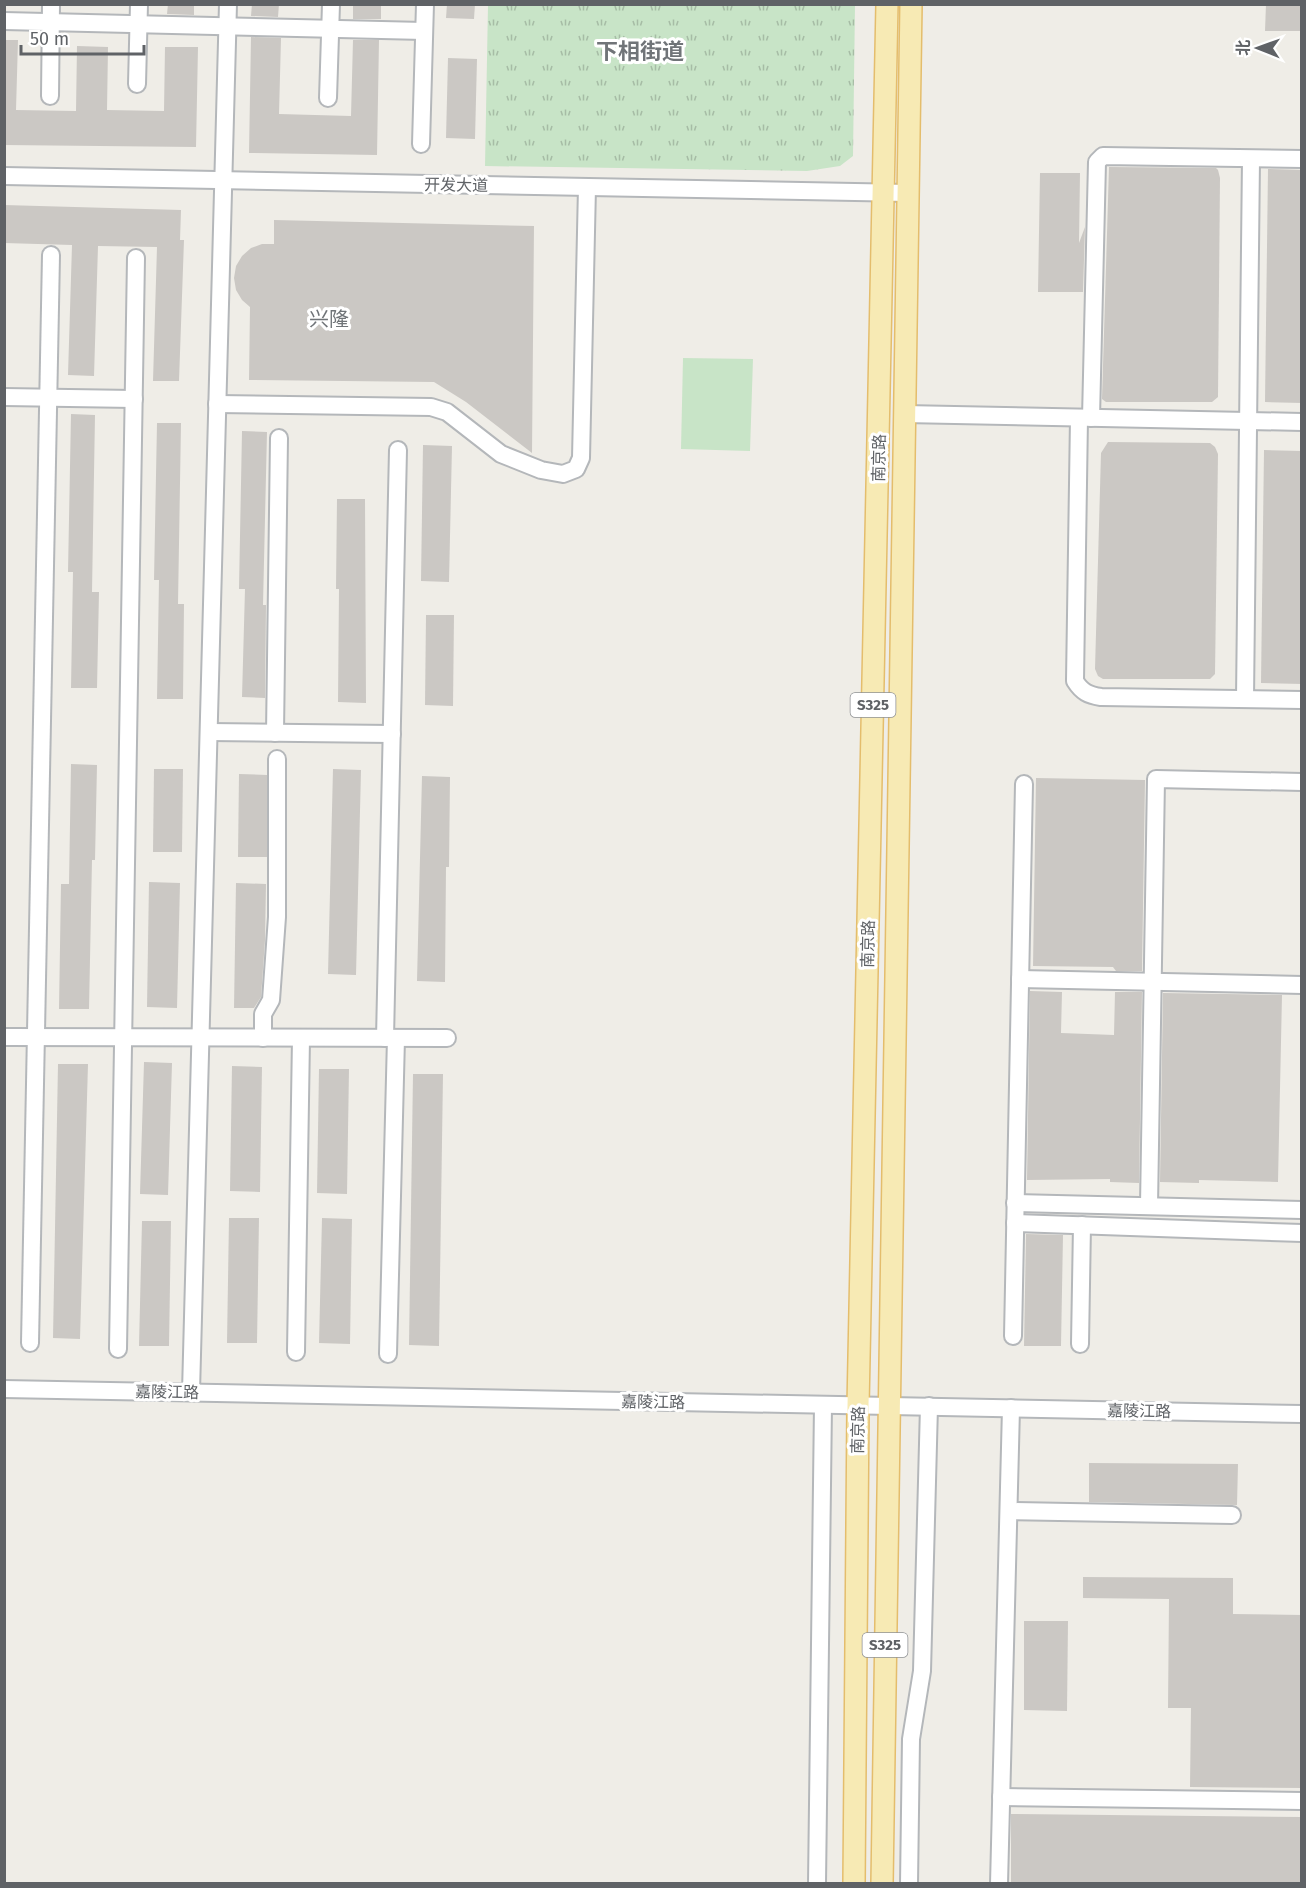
<svg xmlns="http://www.w3.org/2000/svg" width="1306" height="1888" font-family="'Fira Sans','Noto Sans SC',sans-serif">
<defs>
<pattern id="grass-tufts" width="24" height="20" patternUnits="userSpaceOnUse" patternTransform="scale(1.5)"><rect width="24" height="20" fill="#c8e4c7"/><path d="M3 7l-1-3M5 7V3M7 7l1-3M15 17l-1-3M17 17v-4M19 17l1-3" fill="none" stroke="#a6bca5"/></pattern>
</defs>
<rect width="100%" height="100%" fill="#efede7"/>
<polygon fill="url(#grass-tufts)" points="488,5 855,5 853,156 840,166 807,171 485,166"/>
<polygon fill="#c8e4c7" points="683,358 753,359 750,451 681,449"/>
<g fill="#cbc8c4">
<polygon points="168,4 194,4 194,15 167,14"/>
<polygon points="252,4 279,4 278,17 251,16"/>
<rect x="353" y="4" width="28" height="15"/>
<polygon points="447,4 475,4 474,19 446,18"/>
<polygon points="1266,4 1302,4 1302,31 1265,31"/>
<polygon points="251,37 281,38 279,114 351,116 353,40 379,40 377,155 249,153"/>
<polygon points="4,40 18,40 16,110 76,111 77,46 108,47 107,110 164,111 165,47 198,47 196,147 4,145"/>
<polygon points="448,58 477,59 475,139 446,138"/>
<polygon points="1109,167 1216,168 1218,170 1220,178 1218,397 1212,402 1106,402 1102,399"/>
<polygon points="1268,169 1302,170 1302,403 1265,402"/>
<polygon points="1040,173 1080,173 1079,243 1085,227 1083,292 1038,292"/>
<polygon points="4,205 181,210 180,240 184,240 179,381 153,381 157,247 98,246 94,376 68,375 72,245 4,243"/>
<polygon points="274,220 534,226 532,453 466,402 434,382 249,380 250,307 242,300 236,290 234,278 236,266 242,256 251,248 262,244 274,244"/>
<polygon points="71,414 95,415 92,592 99,592 97,688 71,688 73,572 68,572"/>
<polygon points="157,423 181,423 178,604 184,604 183,699 157,699 159,580 154,580"/>
<polygon points="242,431 267,432 263,605 266,605 265,698 242,697 245,589 239,589"/>
<polygon points="1108,442 1210,443 1215,447 1218,454 1215,674 1210,679 1103,679 1098,676 1095,669 1101,453"/>
<polygon points="423,445 452,446 449,582 421,581"/>
<polygon points="1264,450 1302,451 1302,684 1261,683"/>
<polygon points="337,499 365,499 366,703 338,702 339,589 336,589"/>
<polygon points="426,615 454,615 453,706 425,705"/>
<polygon points="71,764 97,765 95,860 92,860 89,1009 59,1009 61,884 69,884"/>
<polygon points="154,769 183,769 182,852 153,852"/>
<polygon points="333,769 361,770 356,975 328,974"/>
<polygon points="239,774 267,775 267,857 238,857"/>
<polygon points="422,776 450,777 449,867 446,867 445,982 417,981"/>
<polygon points="1036,778 1145,780 1142,971 1116,971 1113,967 1033,966"/>
<polygon points="149,882 180,883 177,1008 147,1007"/>
<polygon points="236,883 266,884 265,940 261,997 254,1008 234,1008"/>
<polygon points="1030,991 1062,992 1061,1033 1114,1035 1115,992 1142,992 1139,1183 1110,1182 1110,1179 1027,1180"/>
<polygon points="1163,993 1282,995 1278,1182 1199,1180 1199,1183 1160,1182"/>
<polygon points="144,1062 172,1063 168,1195 140,1194"/>
<polygon points="58,1064 88,1064 80,1339 53,1338"/>
<polygon points="232,1066 262,1067 260,1192 230,1191"/>
<polygon points="319,1069 349,1069 347,1194 317,1193"/>
<polygon points="413,1074 443,1074 439,1346 409,1345"/>
<polygon points="229,1218 259,1218 257,1343 227,1343"/>
<polygon points="322,1218 352,1219 350,1344 319,1343"/>
<polygon points="142,1221 171,1221 169,1346 139,1346"/>
<polygon points="1026,1234 1063,1235 1061,1346 1024,1346"/>
<polygon points="1089,1463 1238,1464 1237,1505 1089,1502"/>
<polygon points="1083,1577 1233,1578 1233,1614 1302,1615 1302,1788 1190,1787 1191,1708 1168,1708 1169,1599 1083,1598"/>
<polygon points="1024,1621 1068,1621 1067,1711 1024,1710"/>
<polygon points="1011,1814 1302,1817 1302,1884 1011,1884"/>
</g>
<g fill="none" stroke-linecap="round" stroke-linejoin="round">
<g stroke="#b4b7ba" stroke-width="20">
<g id="minor">
<polyline points="4,21 424,31"/>
<polyline points="137,84 139,4"/>
<polyline points="50,96 51,4"/>
<polyline points="328,98 331,4"/>
<polyline points="421,144 425,4"/>
<polyline points="4,176 908,193"/>
<polyline points="4,397 134,399"/>
<polyline points="217,404 431,407 447,412 501,454 541,470 563,474 576,469 581,458 587,187"/>
<polyline points="904,414 1302,422"/>
<path d="M 1079,418 L 1075,681 C 1082,692 1088,695 1101,697 L 1302,700"/>
<polyline points="1091,418 1097,162 1103,156 1302,159"/>
<polyline points="1245,699 1251,159"/>
<polyline points="209,732 392,734"/>
<polyline points="275,733 279,438"/>
<polyline points="1020,979 1302,985"/>
<polyline points="4,1037 447,1038"/>
<polyline points="263,1038 263,1014 271,1000 277,917 277,759"/>
<polyline points="385,1038 398,450"/>
<polyline points="1015,1203 1302,1210"/>
<polyline points="1149,1206 1156,779 1302,782"/>
<polyline points="1015,1223 1302,1233"/>
<polyline points="1013,1336 1024,784"/>
<polyline points="30,1343 51,255"/>
<polyline points="1080,1344 1082,1225"/>
<polyline points="118,1349 136,258"/>
<polyline points="296,1352 301,1038"/>
<polyline points="388,1354 396,1038"/>
<polyline points="4,1389 1302,1414"/>
<polyline points="191,1392 228,4"/>
<polyline points="1009,1511 1232,1515"/>
<polyline points="1001,1797 1302,1801"/>
<polyline points="817,1884 823,1405"/>
<polyline points="909,1884 911,1739 922,1671 929,1406"/>
<polyline points="999,1884 1011,1408"/>
</g>
</g>
<g stroke="#e4bd6c" stroke-width="24">
<g id="major">
<polyline points="854,1884 858,1406 887,4"/>
<polyline points="882,1884 911,4"/>
</g>
</g>
<use href="#minor" stroke="#fff" stroke-width="16"/>
<use href="#major" stroke="#f7eab4" stroke-width="21"/>
</g>
<g text-anchor="middle" dominant-baseline="central" stroke-width="6" stroke-linejoin="round" paint-order="stroke">
<g fill="#fff" stroke="#8f9194" stroke-width="1.5">
<rect x="850.5" y="693" width="45" height="24" rx="4.5"/>
<rect x="862.5" y="1633" width="45" height="24" rx="4.5"/>
</g>
<g font-size="15" font-weight="bold" fill="#5f6266">
<text x="873" y="705">S325</text>
<text x="885" y="1645">S325</text>
</g>
<g font-size="16" fill="#5f6266" stroke="#fff">
<text transform="translate(456 185) rotate(1)">开发大道</text>
<text transform="translate(879 458) rotate(-89)">南京路</text>
<text transform="translate(868 944) rotate(-89)">南京路</text>
<text transform="translate(167 1392) rotate(1)">嘉陵江路</text>
<text transform="translate(653 1402) rotate(1)">嘉陵江路</text>
<text transform="translate(1139 1411) rotate(1)">嘉陵江路</text>
<text transform="translate(858 1430) rotate(-89)">南京路</text>
</g>
<g font-size="20" fill="#707478" stroke="#fff">
<text x="329" y="319">兴隆</text>
</g>
<g font-size="22" font-weight="bold" fill="#707478" stroke="#fff">
<text x="640" y="51">下相街道</text>
</g>
</g>
<rect width="1306" height="1888" fill="none" stroke="#5f6266" stroke-width="12"/>
<g transform="translate(1258 48) rotate(271)" stroke="#ffffff" stroke-width="4.5" paint-order="stroke">
<path d="M0-4.5L10 22L0 15L-10 22Z" fill="#5f6266"/>
<text y="-9" font-size="16" font-weight="bold" text-anchor="middle" fill="#5f6266">北</text>
</g>
<path d="M21 45v9h123v-9" fill="none" stroke="#5f6266" stroke-width="3"/>
<text x="30" y="45" font-size="18" fill="#5f6266" stroke="#ffffff" stroke-width="4.5" paint-order="stroke">50 m</text>
</svg>
